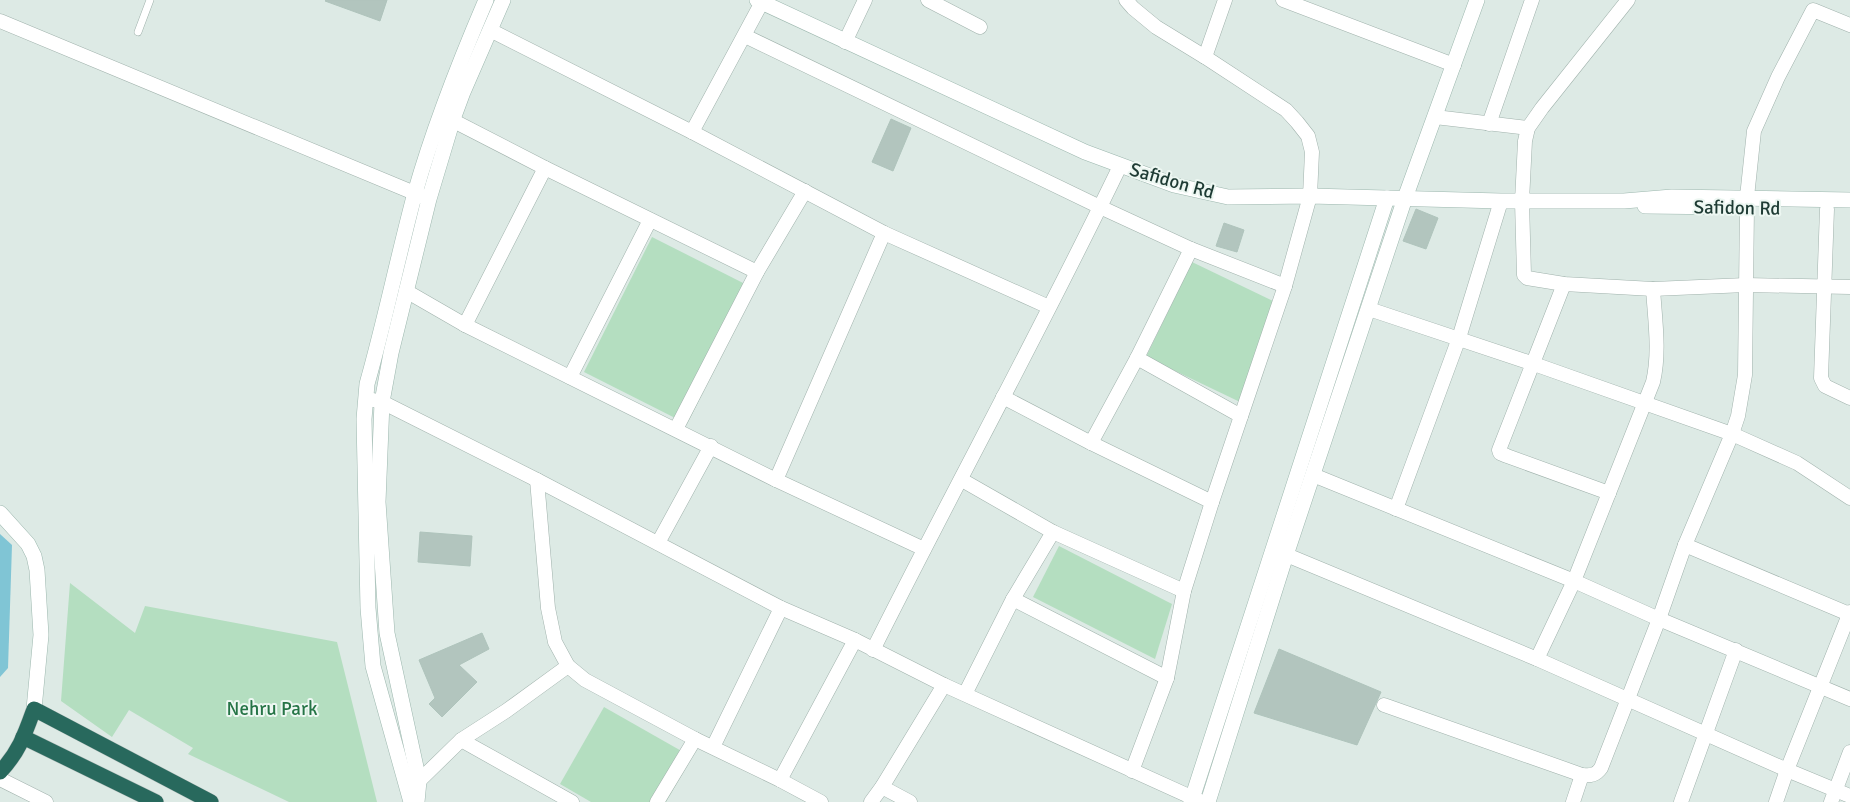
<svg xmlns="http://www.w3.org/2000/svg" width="1850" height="802" font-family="Signika,sans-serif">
<rect width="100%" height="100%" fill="#ddeae5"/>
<g fill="#b4dec0">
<polygon points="652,237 755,289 687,424 584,372"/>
<polygon points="1192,262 1273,301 1240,402 1146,357"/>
<polygon points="1059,546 1172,604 1155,659 1033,597"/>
<polygon points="70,583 135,633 145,606 337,642 377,802 289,802 188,754 193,748 129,710 112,737 61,701"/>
<polygon points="604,707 692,757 666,802 591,802 560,784"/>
</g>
<polygon fill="#80c5d5" points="0,534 12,545 8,668 0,677"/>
<g fill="#b2c5be" stroke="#afc4bc">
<polygon points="326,0 387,0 380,21 325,1"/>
<polygon points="891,119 911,128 893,171 872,162"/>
<polygon points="1416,209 1438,218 1426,249 1403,241"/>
<polygon points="1224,223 1244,230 1237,252 1216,246"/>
<polygon points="420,532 472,536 470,566 418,562"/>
<polygon points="482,633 489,649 459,665 477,682 442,717 429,704 435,698 419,660"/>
<polygon points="1279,649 1381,692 1357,745 1254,713"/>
</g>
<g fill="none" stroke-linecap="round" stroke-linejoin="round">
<g stroke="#a0b2ac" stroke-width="8">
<polyline id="lane" points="138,32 150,0"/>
</g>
<g stroke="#a0b2ac" stroke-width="15">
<g id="street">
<polyline points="928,0 980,27"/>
<polyline points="1126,0 1133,8 1156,27 1205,57 1286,110 1297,122 1308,136 1312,152 1310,196 1285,286 1212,502 1184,591 1167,678 1132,771"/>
<polyline points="1283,0 1454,65"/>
<polyline points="1628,0 1542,108 1528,128 1525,141 1522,201 1524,275 1527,278 1564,284 1653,289 1746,285 1850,287"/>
<polyline points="0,21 424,197"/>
<polyline points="490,30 692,132 884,233 1049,307"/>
<polyline points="745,36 1100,207 1191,249 1285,286"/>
<polyline points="845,42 865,0"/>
<polyline points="1205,57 1225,0"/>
<polyline points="444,116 545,168 757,272"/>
<polyline points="1435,117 1528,128"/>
<polyline points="1489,124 1532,0"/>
<polyline points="692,132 762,2"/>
<polyline points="1747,197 1754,131 1778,77 1813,10 1850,25"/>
<polyline points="1827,209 1821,378 1825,386 1850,398"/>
<polyline points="1564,284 1499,450 1500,453 1507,456 1609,493"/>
<polyline points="406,291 465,325 776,480 924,549"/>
<polyline points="1369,309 1534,364 1732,434 1797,463 1850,498"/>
<polyline points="465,325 545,168"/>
<polyline points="1137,358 1241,416"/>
<polyline points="570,377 650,220"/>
<polyline points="1003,397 1091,443 1212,502"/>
<polyline points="373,400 382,402 537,480 781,608 855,640 944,685 1202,802"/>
<polyline points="676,429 757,272 805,191"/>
<polyline points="1091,443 1137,358 1191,249"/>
<polyline points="1313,475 1574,581 1659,619 1850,699"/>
<polyline points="537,480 548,608 555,642 568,666 585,680 695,739 780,780 821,802"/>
<polyline points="776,480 884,233"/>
<polyline points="962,480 1053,532 1184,591"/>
<polyline points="1396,509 1459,338 1501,201"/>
<polyline points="658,543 711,446"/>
<polyline points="1685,545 1849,614"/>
<polyline points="1277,551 1537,659 1787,770 1850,796"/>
<polyline points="1013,599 1167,678"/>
<path d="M 873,650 C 954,488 1041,330 1120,166"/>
<path d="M 1537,659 L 1574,581 L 1653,382 C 1660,352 1655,320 1653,289"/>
<polyline points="965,694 1013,599 1053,532"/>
<path d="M 1384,705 L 1582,775 C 1591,776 1596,775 1601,768 L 1659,619 L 1685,545 L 1732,434 L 1738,416 L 1745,375 L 1747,207"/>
<polyline points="461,740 572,802"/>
<polyline points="713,747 781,608"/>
<polyline points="0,779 46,802"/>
<polyline points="780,780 855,640"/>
<polyline points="419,781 461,740 506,711 568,666"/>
<polyline points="882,787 910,802"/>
<polyline points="657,802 695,739"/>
<polyline points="871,802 882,787 944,685"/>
<polyline points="1573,802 1582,775"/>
<polyline points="1681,802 1736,650"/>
<polyline points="1776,802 1787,770 1850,612"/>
<polyline points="1831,802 1850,752"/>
</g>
</g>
<g stroke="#9cb7ae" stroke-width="16">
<g id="secondary">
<polyline points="757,0 1085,152 1174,185 1228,197 1310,196 1501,201 1624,201 1672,197 1850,200"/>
<polyline points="1645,206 1732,207"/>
<polyline points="0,513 28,544 34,556 37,570 41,635 34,709"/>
<path d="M 411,802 L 373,666 L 368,608 L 364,419 L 367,384 C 385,321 398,256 415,193 C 434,126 459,63 486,0"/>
<polyline points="417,802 419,781 387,633 378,502 382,402 391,353 429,199 453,119 463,92 503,0"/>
<polyline points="1191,802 1387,198"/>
<polyline points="1208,802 1286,555 1405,198 1477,0"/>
</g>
</g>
<g stroke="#bcc4c2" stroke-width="16">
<g id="highway">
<polyline points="23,737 156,802"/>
<path d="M 0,772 C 19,752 25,734 34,709 L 211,802"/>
</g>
</g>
<use href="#lane" stroke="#fff" stroke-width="7"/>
<use href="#street" stroke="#fff" stroke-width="14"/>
<use href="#secondary" stroke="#fff" stroke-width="15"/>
<use href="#highway" stroke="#28695d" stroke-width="15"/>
</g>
<g text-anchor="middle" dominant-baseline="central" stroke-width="4" stroke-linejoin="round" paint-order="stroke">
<g font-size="19" fill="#1e3b34" stroke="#edf7f2">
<text transform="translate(1172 181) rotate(16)">Safidon Rd</text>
<text transform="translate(1737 208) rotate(1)">Safidon Rd</text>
</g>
<g font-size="19" fill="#257446" stroke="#edf7f2">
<text x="272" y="709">Nehru Park</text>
</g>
</g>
</svg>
